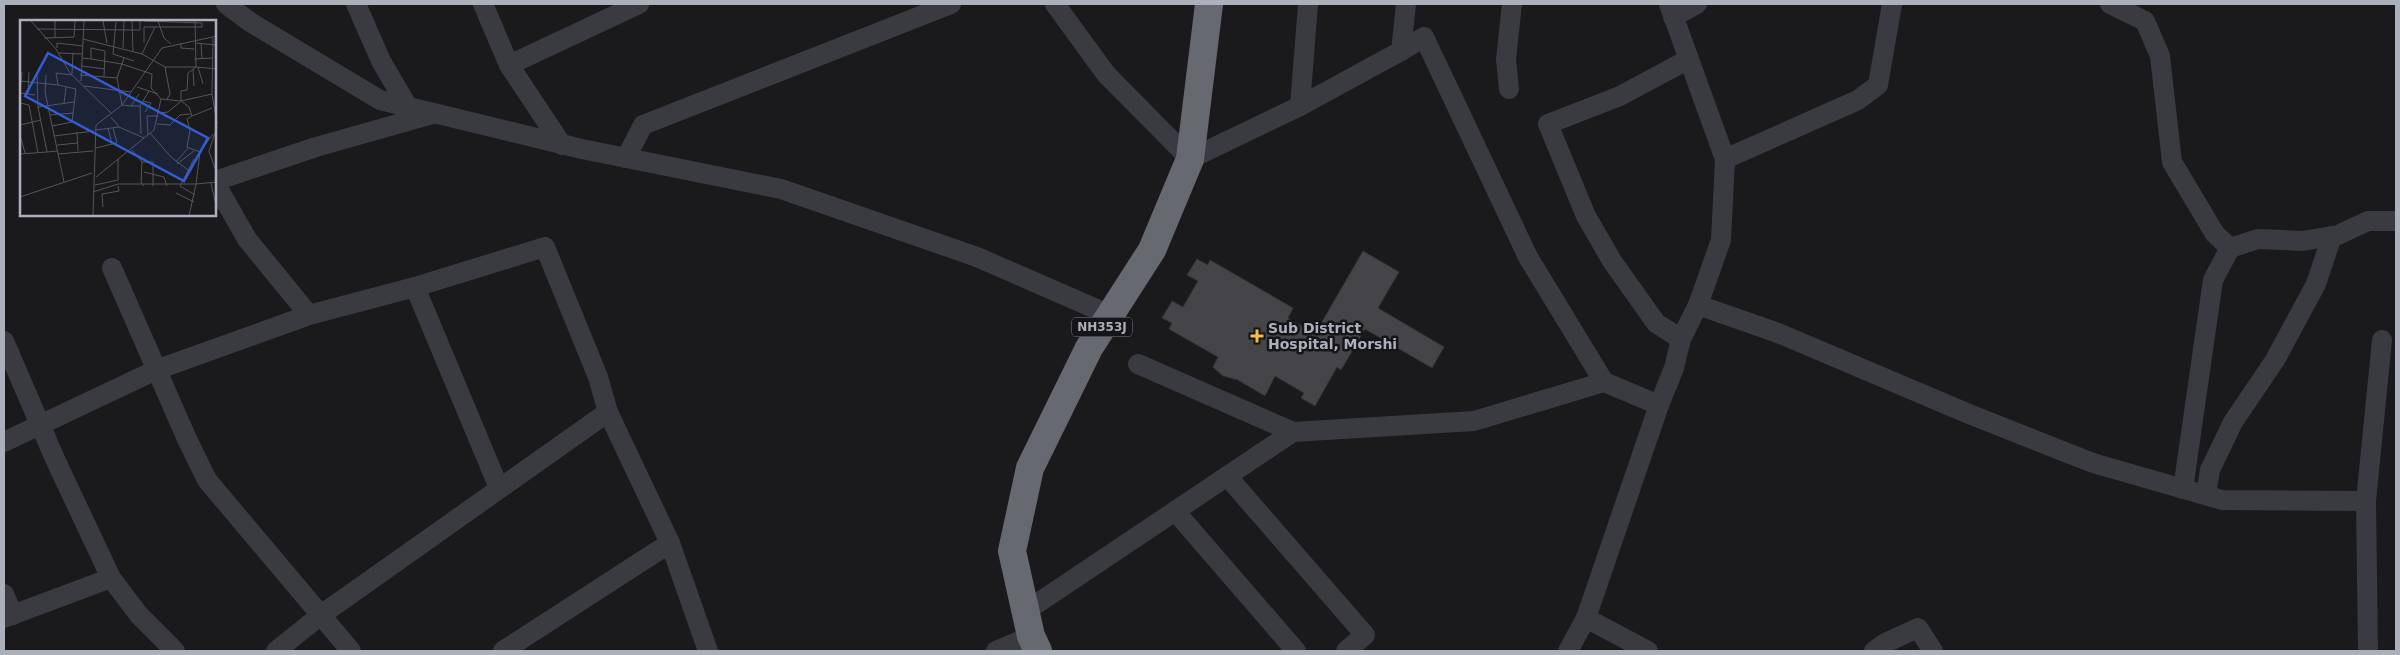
<svg xmlns="http://www.w3.org/2000/svg" width="2400" height="655" font-family="'DejaVu Sans',sans-serif">
<rect width="100%" height="100%" fill="#1a191c"/>
<polygon fill="#444449" stroke="#343338" points="1363,251 1399,272 1378,308 1444,347 1432,368 1365,329 1341,370 1337,367 1315,406 1301,398 1304,393 1275,376 1265,396 1238,380 1223,376 1213,367 1218,357 1169,329 1172,323 1162,318 1172,301 1183,307 1198,281 1187,275 1197,259 1208,265 1210,260 1293,308 1288,318 1315,334"/>
<g fill="none" stroke-linecap="round" stroke-linejoin="round">
<g stroke="#3a3b40" stroke-width="20">
<polyline points="226,4 250,22 380,100 582,149 781,189 977,257 1110,315"/>
<polyline points="356,4 381,61 408,107"/>
<polyline points="483,4 509,65 562,145"/>
<polyline points="1055,4 1106,74 1190,159 1300,106"/>
<polyline points="1308,4 1300,106 1401,51 1406,4"/>
<polyline points="2110,4 2145,21 2160,56 2172,162 2215,234 2230,248 2258,239 2303,241 2338,235 2368,221 2396,221"/>
<polyline points="1673,17 1697,4"/>
<polyline points="1401,51 1424,37 1528,257 1604,382"/>
<polyline points="509,65 639,4"/>
<polyline points="1509,89 1506,59 1512,4"/>
<polyline points="626,158 643,125 951,4"/>
<polyline points="1725,159 1858,100 1878,85 1892,4"/>
<polyline points="215,181 316,147 433,114"/>
<polyline points="215,183 247,239 309,315 415,287 545,247 598,377 608,412 670,543 708,651"/>
<polyline points="112,268 187,439 207,480 351,651"/>
<polyline points="415,287 499,488"/>
<polyline points="1698,305 1778,333 1969,414 2093,463 2222,500 2366,501"/>
<polyline points="1681,339 1656,323 1612,261 1586,216 1548,124 1620,96 1689,59"/>
<polyline points="4,341 55,459 111,578 139,615 175,651"/>
<polyline points="1138,364 1293,432 1474,421 1604,382 1659,405"/>
<polyline points="4,442 156,370 309,315"/>
<polyline points="1227,476 1365,635 1346,651"/>
<polyline points="2183,489 2213,280 2230,248"/>
<polyline points="2206,495 2210,470 2233,422 2275,360 2316,284 2332,236"/>
<polyline points="1175,511 1296,651"/>
<polyline points="4,594 13,615"/>
<polyline points="1026,611 1293,432"/>
<polyline points="4,618 111,578"/>
<polyline points="1586,618 1648,651"/>
<polyline points="276,651 321,615 608,412"/>
<polyline points="503,651 670,543"/>
<polyline points="996,651 1031,636"/>
<polyline points="1568,651 1586,618 1659,405 1674,368 1681,339 1698,305 1721,240 1725,159 1669,4"/>
<polyline points="1874,651 1885,643 1918,628 1933,651"/>
<polyline points="2368,651 2366,501 2382,340"/>
</g>
<polyline stroke="#676971" stroke-width="28" points="1038,651 1031,636 1012,551 1030,468 1089,348 1152,250 1190,159 1209,4"/>
</g>
<path fill="#eec13f" stroke="#151417" stroke-width="2" d="M1254.5 328.5h5v5h5v5h-5v5h-5v-5h-5v-5h5z"/>
<g text-anchor="middle" dominant-baseline="central" stroke-width="5" stroke-linejoin="round" paint-order="stroke">
<rect fill="#151417" stroke="#7f818a" stroke-width="1" x="1072" y="317.5" width="60" height="19" rx="4"/>
<g font-size="12" font-weight="bold" fill="#acb0bb">
<text x="1102" y="327">NH353J</text>
</g>
<g font-size="14" font-weight="bold" fill="#acb0bb" stroke="#151417" text-anchor="start">
<text x="1268" y="328">Sub District<tspan x="1268" dy="16">Hospital, Morshi</tspan></text>
</g>
</g>
<g transform="translate(20 20)">
<rect width="196" height="196" fill="#1a191c"/>
<path fill="none" stroke="#54555c" stroke-width="1" d="M 11,1 L 36,29 L 50,53 L 91,93M 83,1 L 87,23M 112,1 L 113,31M 124,1 L 182,3 L 182,7 L 135,7 L 122,34 L 145,47M 138,1 L 144,18 L 151,24M 175,1 L 176,47 L 197,49M 96,2 L 93,34 L 114,41M 17,9 L 120,10 L 120,1M 24,18 L 54,17 L 55,1M 35,18 L 35,1M 193,18 L 192,74 L 197,104M 63,19 L 122,34M 124,23 L 124,7 L 135,7M 161,23 L 161,28 L 174,29M 175,23 L 197,25M 181,23 L 182,39M 37,28 L 37,23 L 63,26M 103,28 L 104,1M 39,33 L 62,34M 62,38 L 71,39 L 71,28 L 85,31 L 84,57M 71,39 L 102,44 L 132,54 L 131,68 L 141,79M 174,39 L 192,38M 61,46 L 85,49M 178,47 L 183,64M 173,49 L 174,66M 17,52 L 18,87M 52,54 L 53,33M 26,55 L 25,72 L 44,162M 60,55 L 97,58 L 102,85 L 111,86M 97,58 L 104,38M 0,61 L 38,65M 61,61 L 64,1M 64,66 L 111,72M 117,67 L 138,74M 0,73 L 2,52M 0,73 L 15,75M 8,74 L 9,52M 119,74 L 111,86 L 120,86 L 129,71M 147,79 L 150,74 L 145,47 L 176,47 L 168,53 L 167,70 L 161,71 L 161,81 L 169,87 L 172,96 L 192,88M 123,81 L 131,83 L 125,92M 0,83 L 9,85 L 18,133M 44,83 L 46,67M 120,86 L 121,114M 139,93 L 148,92 L 160,82M 30,95 L 54,93M 172,96 L 167,99 L 170,110 L 167,127 L 180,132M 91,97 L 99,107 L 124,118M 137,104 L 150,105 L 160,95 L 170,94M 0,105 L 21,100M 32,106 L 52,102 L 56,69 L 38,65 L 36,53 L 52,55M 197,107 L 189,131 L 197,154M 88,108 L 92,124 L 97,123 L 93,108M 76,110 L 99,107M 57,112 L 58,131M 130,113 L 151,137 L 168,150M 0,115 L 5,133M 128,115 L 127,96 L 138,96M 34,116 L 74,111M 37,125 L 58,123M 76,128 L 92,124M 112,130 L 122,142 L 121,163 L 124,166M 37,131 L 27,132 L 18,87 L 54,82M 0,134 L 27,132M 38,134 L 73,131M 98,139 L 98,160M 174,139 L 160,166 L 175,175M 122,142 L 133,142 L 133,166M 156,142 L 168,128M 157,144 L 174,131M 124,152 L 144,157 L 147,166M 76,157 L 134,110 L 141,79 L 161,81 L 192,74M 191,163 L 197,190M 75,165 L 98,160M 73,172 L 98,164 L 176,164 L 180,132 L 193,114M 156,173 L 174,182M 0,177 L 72,153M 83,187 L 82,174 L 99,171 L 98,166M 73,196 L 76,105 L 102,85 L 142,28 L 197,16M 169,196 L 176,164 L 197,162"/>
<path fill="#325dd4" fill-opacity="0.15" stroke="#325dd4" stroke-width="2.5" d="M 28,33 L 188,118 L 164,161 L 5,76 Z"/>
<rect width="196" height="196" fill="none" stroke="#acb0bb" stroke-width="2.5"/>
</g>
<rect width="2400" height="655" fill="none" stroke="#acb0bb" stroke-width="10"/>
</svg>
